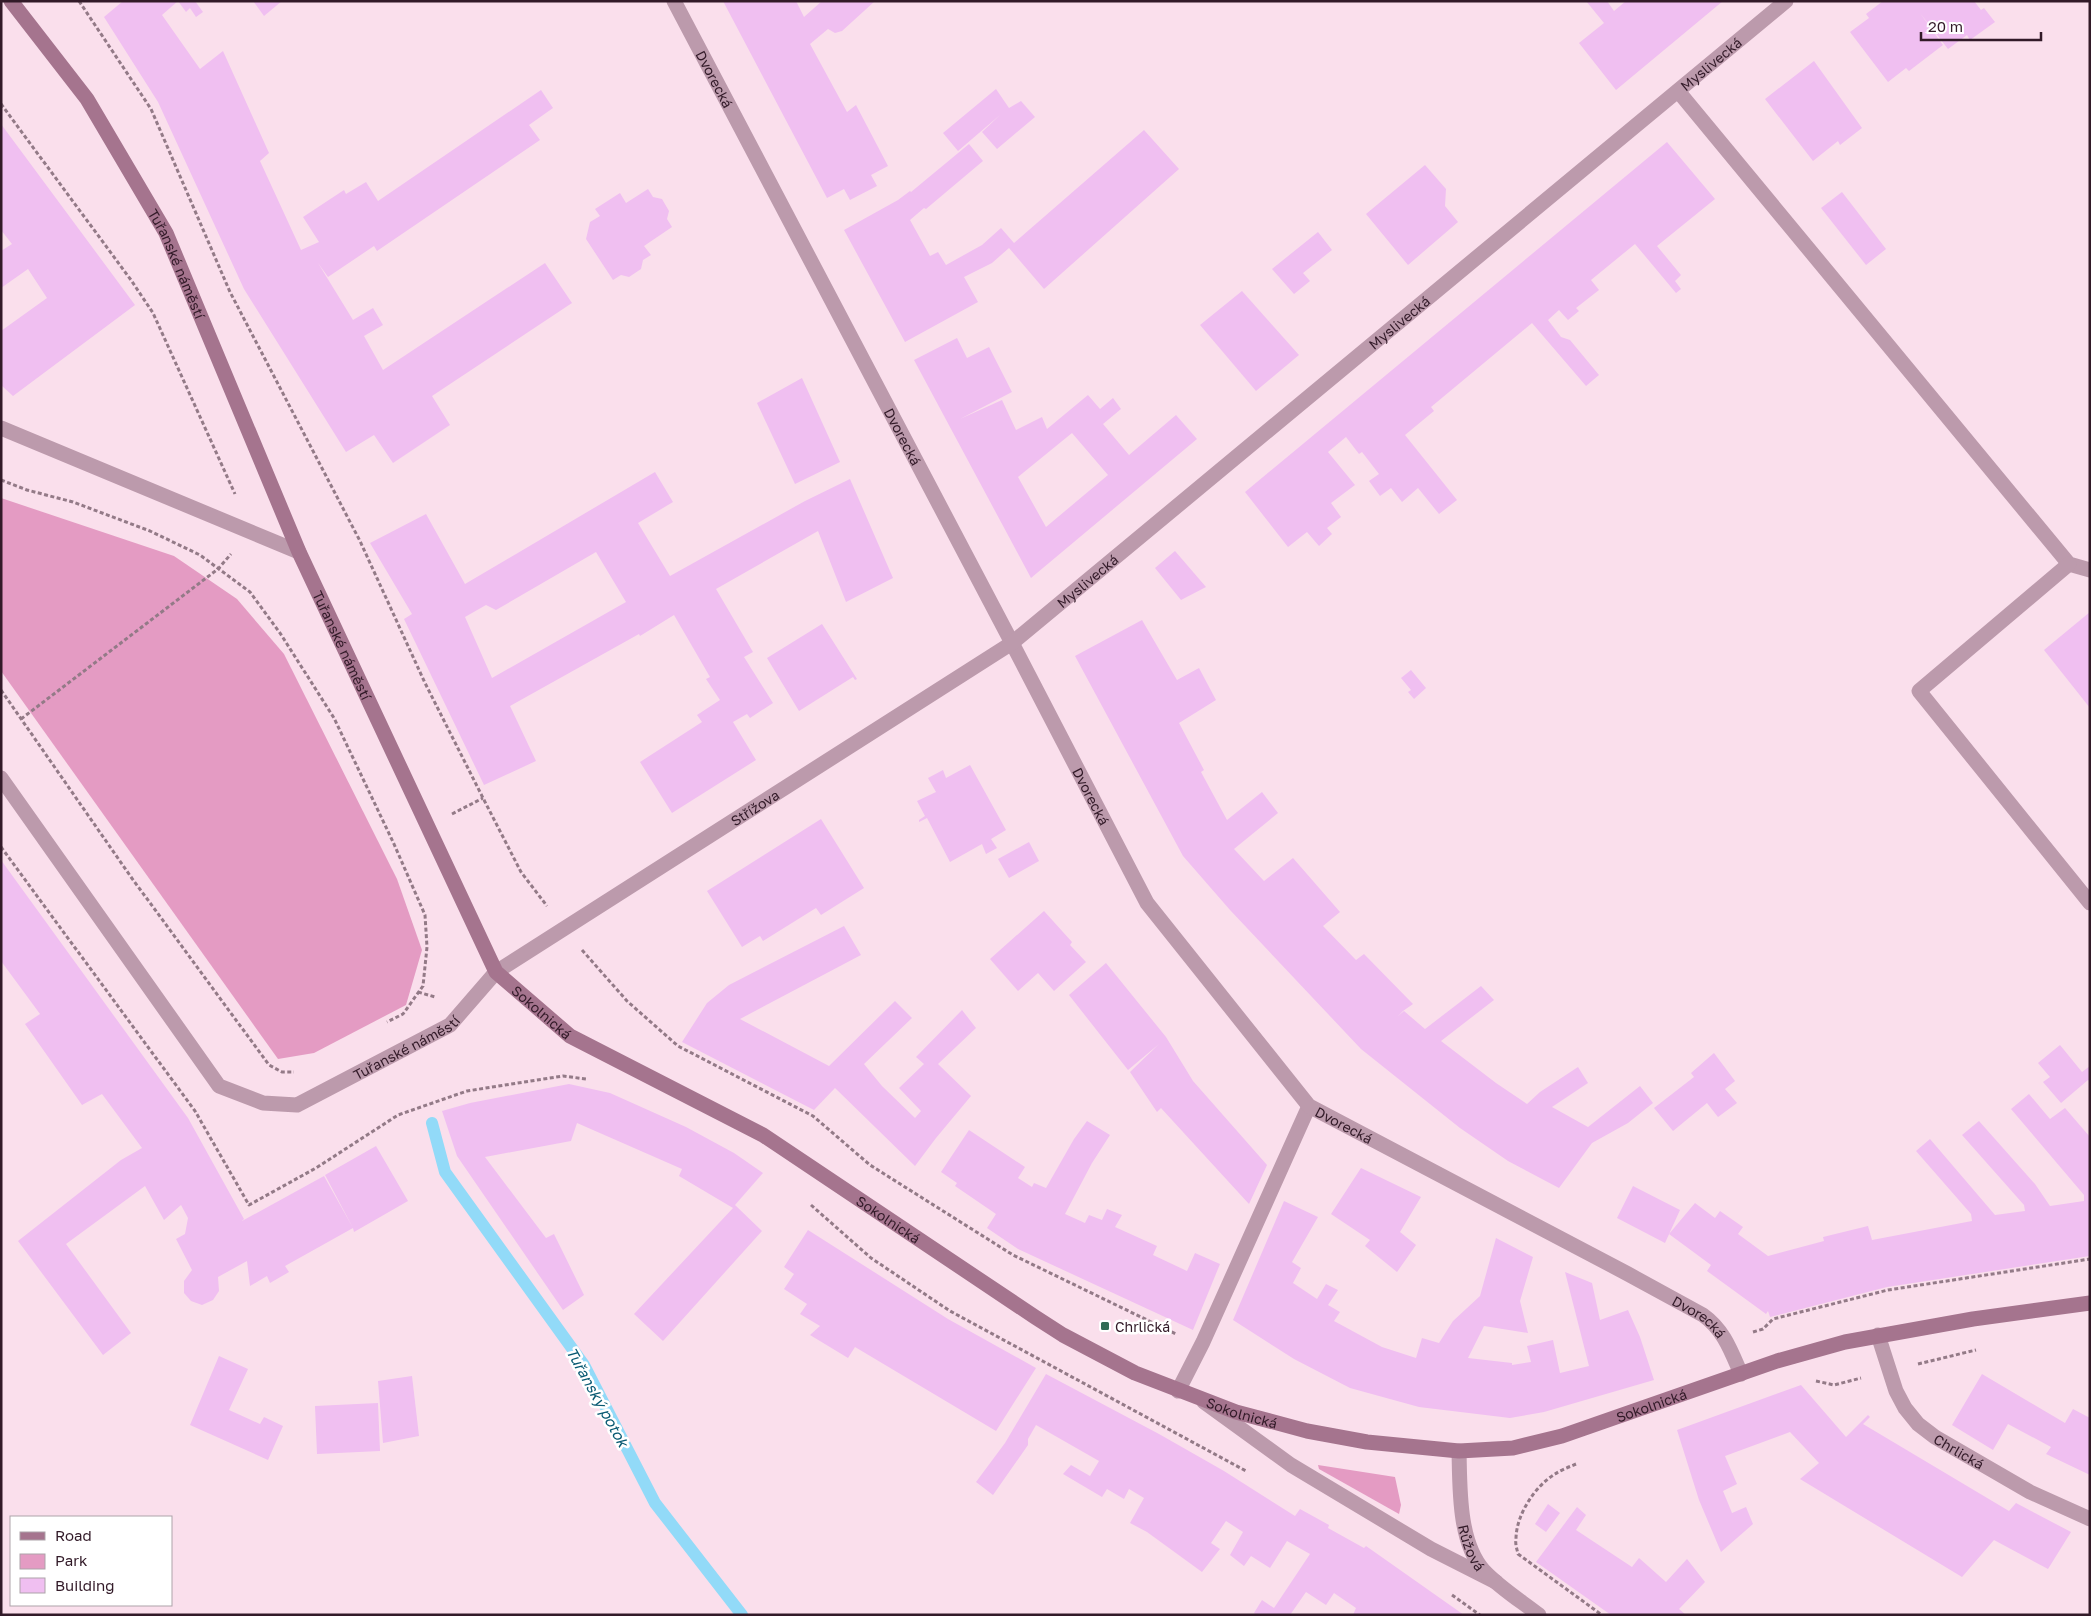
<svg xmlns="http://www.w3.org/2000/svg" width="2091" height="1616" font-family="'Golos Text',sans-serif">
<rect width="100%" height="100%" fill="#fadfec"/>
<g fill="#e49bc3">
<polygon points="1,498 174,556 237,599 284,654 397,879 422,950 406,1005 314,1053 278,1059 1,671"/>
<polygon points="1318,1465 1395,1477 1401,1505 1399,1514 1319,1469"/>
</g>
<g fill="none" stroke-linecap="round" stroke-linejoin="round">
<polyline stroke="#92daf8" stroke-width="12" points="432,1123 445,1172 584,1365 655,1503 742,1615"/>
</g>
<g fill="#f0bff1" fill-rule="evenodd">
<polygon points="123,1 195,1 203,12 196,17 190,8 186,12 178,1 162,15 200,69 223,51 269,153 260,161 301,250 319,242 303,217 344,190 346,194 366,182 378,201 541,90 553,108 529,125 540,140 377,251 374,246 328,277 318,263 353,320 373,308 383,325 364,336 383,370 545,263 572,303 432,396 450,425 393,463 374,435 346,452 244,289 158,102 104,17"/>
<polygon points="253,1 282,1 264,16"/>
<polygon points="723,1 796,1 804,17 822,1 875,1 842,31 835,33 828,29 810,44 847,112 856,105 888,166 871,175 877,186 850,200 844,189 827,198"/>
<polygon points="1586,1 1607,1 1614,11 1626,1 1723,1 1616,90 1579,43 1604,23"/>
<polygon points="1883,1 1974,1 1981,10 1984,8 1995,22 1970,40 1967,35 1948,49 1920,13 1943,45 1909,71 1906,68 1888,82 1850,32 1869,18 1866,14"/>
<polygon points="1814,61 1862,128 1840,145 1838,141 1813,161 1765,99"/>
<polygon points="996,89 1009,108 1021,101 1035,117 997,149 982,132 1000,115 958,151 943,133"/>
<polygon points="1,124 135,305 13,396 1,385 1,331 47,298 28,269 1,288 1,251 12,244 1,230"/>
<polygon points="1144,130 1179,169 1044,289 1009,248 992,263 964,277 978,302 905,342 844,230 898,200 910,191 911,192 969,144 983,161 926,209 924,208 910,220 930,256 938,252 946,265 982,245 1001,228 1014,243"/>
<polygon points="1667,142 1715,199 1657,246 1681,275 1675,281 1681,289 1676,293 1635,244 1591,280 1599,290 1576,308 1579,311 1568,320 1559,310 1548,320 1561,337 1570,340 1599,375 1586,386 1532,323 1431,407 1434,411 1405,435 1457,500 1439,514 1418,488 1402,502 1391,488 1380,496 1369,481 1379,474 1362,452 1359,454 1346,437 1328,452 1355,485 1331,503 1341,517 1327,528 1332,534 1319,546 1307,532 1288,547 1245,492"/>
<polygon points="1425,165 1446,189 1445,206 1458,222 1408,265 1366,214"/>
<polygon points="648,189 653,197 662,199 669,211 667,219 672,227 644,246 651,255 643,260 641,269 629,277 621,275 613,280 586,239 590,222 600,216 595,209 620,193 626,203"/>
<polygon points="1842,192 1886,249 1866,265 1821,208"/>
<polygon points="1318,232 1332,250 1303,273 1310,281 1294,294 1272,269"/>
<polygon points="1242,291 1299,355 1256,391 1200,325"/>
<path d="M 957,338 L 967,358 L 989,347 L 1012,392 L 960,419 L 1002,400 L 1016,430 L 1042,417 L 1047,429 L 1088,395 L 1100,409 L 1113,398 L 1121,409 L 1103,424 L 1129,455 L 1176,415 L 1197,439 L 1031,578 L 914,360 ZM 1072,433 L 1108,475 L 1046,527 L 1018,477 Z"/>
<polygon points="802,378 840,462 795,484 757,403"/>
<path d="M 655,472 L 673,502 L 638,523 L 670,576 L 805,501 L 850,479 L 893,578 L 846,602 L 818,531 L 716,589 L 753,652 L 744,657 L 773,703 L 750,718 L 747,714 L 733,722 L 756,760 L 672,813 L 640,762 L 702,722 L 697,715 L 720,700 L 706,679 L 710,677 L 674,615 L 640,636 L 639,634 L 510,706 L 536,761 L 484,785 L 404,619 L 412,614 L 370,543 L 426,514 L 465,584 ZM 596,552 L 626,602 L 492,678 L 465,617 L 486,605 L 496,610 Z"/>
<polygon points="1175,551 1206,587 1181,600 1155,568"/>
<polygon points="2090,612 2090,708 2044,650"/>
<polygon points="1142,620 1177,680 1199,668 1216,700 1179,723 1204,770 1201,772 1227,820 1262,792 1278,813 1234,849 1264,881 1293,858 1340,912 1323,926 1356,960 1364,954 1413,1004 1403,1011 1397,1017 1404,1011 1425,1029 1481,986 1494,1000 1441,1041 1496,1083 1527,1104 1540,1092 1578,1067 1588,1083 1552,1107 1588,1127 1640,1086 1653,1103 1628,1123 1592,1143 1559,1188 1508,1161 1460,1128 1361,1049 1230,910 1183,856 1075,656"/>
<polygon points="822,624 857,679 855,680 853,677 799,711 767,658"/>
<polygon points="1411,670 1426,688 1414,699 1408,692 1411,690 1401,678"/>
<polygon points="970,765 1006,830 991,839 997,848 986,854 982,844 950,862 927,818 919,822 919,820 925,816 917,801 936,792 928,778 943,770 946,778"/>
<polygon points="821,819 864,888 821,915 816,908 763,941 760,936 742,947 707,891"/>
<polygon points="1029,842 1039,861 1009,878 998,859"/>
<polygon points="1,860 188,1118 244,1219 242,1221 324,1176 353,1228 325,1175 376,1146 408,1201 354,1232 353,1228 285,1266 289,1272 270,1283 267,1276 250,1286 247,1261 218,1277 219,1291 213,1300 202,1305 191,1301 184,1293 184,1281 192,1270 176,1239 185,1234 188,1218 181,1205 164,1220 145,1186 66,1244 131,1333 103,1355 18,1241 121,1160 142,1148 102,1094 82,1105 25,1024 40,1014 1,961"/>
<polygon points="1044,911 1072,942 1070,945 1086,962 1054,991 1038,973 1018,991 990,959"/>
<polygon points="844,926 861,955 740,1019 829,1066 895,1001 912,1018 864,1064 882,1086 915,1118 921,1111 899,1088 924,1064 916,1057 962,1010 976,1028 938,1064 971,1096 936,1138 915,1166 835,1088 814,1110 682,1042 707,1003 729,985"/>
<polygon points="1106,963 1166,1037 1193,1081 1267,1165 1249,1204 1161,1108 1157,1112 1130,1072 1159,1044 1128,1070 1069,995"/>
<polygon points="2060,1045 2082,1072 2090,1066 2090,1081 2088,1080 2061,1103 2043,1082 2050,1077 2038,1063"/>
<polygon points="1714,1053 1735,1081 1725,1089 1737,1103 1718,1117 1707,1103 1673,1131 1654,1108 1694,1077 1691,1073"/>
<polygon points="569,1084 610,1093 686,1127 734,1153 763,1173 735,1205 762,1231 663,1341 634,1314 733,1208 679,1176 682,1169 577,1123 571,1141 485,1157 546,1238 554,1234 584,1295 563,1310 457,1156 442,1111 470,1103"/>
<polygon points="2029,1094 2050,1119 2065,1108 2090,1137 2090,1256 1887,1287 1770,1317 1768,1311 1766,1314 1707,1271 1711,1265 1669,1234 1695,1203 1715,1218 1720,1211 1743,1227 1738,1234 1768,1256 1824,1241 1823,1237 1868,1226 1872,1240 1972,1221 1971,1214 1916,1151 1930,1139 1995,1215 2025,1211 2024,1205 1962,1135 1979,1121 2035,1184 2050,1206 2084,1201 2084,1195 2011,1109"/>
<polygon points="1087,1121 1110,1135 1092,1163 1065,1214 1085,1223 1089,1215 1102,1220 1107,1209 1122,1215 1115,1227 1157,1246 1153,1255 1187,1271 1195,1253 1220,1264 1193,1330 1018,1249 987,1228 996,1214 955,1186 957,1183 941,1172 969,1130 1025,1167 1018,1178 1032,1187 1034,1183 1046,1188 1074,1139"/>
<polygon points="1361,1168 1421,1197 1400,1232 1416,1245 1397,1272 1365,1246 1370,1240 1331,1214"/>
<polygon points="1633,1186 1680,1210 1665,1243 1617,1218"/>
<polygon points="1284,1201 1318,1217 1292,1262 1301,1268 1293,1283 1317,1299 1326,1284 1338,1290 1328,1305 1340,1312 1334,1321 1382,1347 1416,1358 1422,1338 1439,1343 1453,1321 1480,1296 1496,1238 1533,1257 1520,1301 1528,1333 1484,1326 1468,1358 1512,1363 1512,1365 1531,1362 1527,1346 1553,1340 1560,1373 1589,1366 1565,1272 1592,1283 1600,1320 1628,1310 1640,1337 1654,1380 1544,1412 1510,1418 1419,1407 1350,1388 1294,1359 1233,1320"/>
<polygon points="808,1230 948,1319 1036,1368 996,1431 855,1347 848,1358 810,1335 820,1326 800,1314 807,1304 784,1289 794,1274 784,1267"/>
<polygon points="219,1356 248,1369 229,1410 260,1424 264,1417 283,1426 268,1460 190,1425"/>
<polygon points="1046,1374 1159,1434 1224,1471 1295,1516 1300,1509 1329,1525 1328,1528 1364,1548 1366,1546 1464,1615 1353,1615 1356,1608 1334,1593 1326,1605 1306,1592 1290,1615 1256,1615 1254,1613 1262,1600 1274,1608 1310,1554 1287,1541 1270,1568 1251,1556 1244,1566 1230,1555 1243,1532 1226,1521 1211,1543 1220,1549 1202,1572 1147,1532 1130,1523 1144,1498 1129,1489 1124,1499 1107,1489 1102,1497 1063,1474 1071,1465 1090,1476 1099,1461 1036,1425 1028,1439 1028,1445 993,1495 976,1482 1005,1443"/>
<polygon points="1982,1374 2065,1423 2073,1409 2090,1418 2090,1475 2046,1454 2051,1447 2008,1424 1993,1450 1952,1425"/>
<polygon points="412,1376 419,1436 383,1443 378,1381"/>
<polygon points="1801,1385 1846,1437 1868,1415 1870,1417 1863,1424 2009,1511 2016,1503 2071,1532 2048,1569 1994,1540 1962,1577 1800,1479 1819,1463 1790,1432 1725,1456 1737,1484 1723,1491 1732,1513 1746,1507 1753,1524 1721,1552 1699,1500 1677,1430"/>
<polygon points="378,1403 380,1451 317,1454 315,1406"/>
<polygon points="1548,1504 1560,1513 1546,1532 1535,1524"/>
<polygon points="1577,1507 1586,1515 1576,1530 1632,1567 1639,1558 1666,1582 1687,1559 1705,1582 1679,1609 1686,1615 1611,1615 1536,1562"/>
</g>
<g fill="none" stroke-linecap="round" stroke-linejoin="round">
<g stroke="#937a87" stroke-width="3" stroke-dasharray="4 2.5" stroke-linecap="butt">
<polyline points="79,1 151,109 230,292 360,541 425,683 483,798 521,872 547,906"/>
<polyline points="1,104 131,280 153,313 235,494"/>
<polyline points="1,480 27,490 73,502 150,531 200,555 250,592 280,633 334,718 394,844 425,915 427,947 423,986 403,1014 387,1022"/>
<polyline points="1,690 131,877 269,1065 282,1072 294,1072"/>
<polyline points="21,719 218,569 231,554"/>
<polyline points="452,814 483,798"/>
<polyline points="1,847 195,1111 249,1205 316,1168 398,1115 467,1091 563,1076 586,1079"/>
<polyline points="582,950 627,1001 678,1046 813,1116 870,1165 1013,1255 1176,1334"/>
<polyline points="418,992 435,997"/>
<polyline points="811,1205 871,1258 950,1311 1246,1471"/>
<polyline points="1753,1332 1763,1329 1773,1319 1888,1290 2090,1259"/>
<polyline points="1918,1364 1976,1350"/>
<polyline points="1816,1381 1834,1385 1861,1378"/>
<path d="M 1576,1464 C 1569,1467 1561,1470 1555,1474 C 1535,1486 1516,1515 1516,1539 C 1515,1544 1517,1549 1518,1554 L 1602,1615"/>
<polyline points="1452,1595 1480,1615"/>
</g>
<g stroke="#bc9aac" stroke-width="15">
<polyline points="1678,91 2069,564 2090,570"/>
<polyline points="2069,564 1919,691 2090,903"/>
<polyline points="1178,1391 1203,1342 1309,1106"/>
</g>
<g stroke="#bc9aac" stroke-width="15">
<path id="s1" d="M 674,1 L 1012,643 L 1147,903 L 1309,1106 L 1628,1274 L 1703,1315 C 1724,1330 1731,1351 1741,1374"/>
<polyline points="1,428 299,552"/>
<path id="s2" d="M 1,778 L 219,1086 L 263,1103 L 297,1105 L 450,1025 L 496,972 L 1012,643 L 1786,1"/>
<path id="s3" d="M 1878,1335 L 1896,1391 L 1905,1408 L 1918,1424 L 1935,1437 L 2030,1492 L 2090,1519"/>
</g>
<g stroke="#bc9aac" stroke-width="15">
<polyline points="1204,1402 1291,1465 1431,1549 1496,1582"/>
<path id="s4" d="M 1459,1451 C 1460,1487 1458,1542 1484,1571 C 1500,1588 1521,1601 1539,1615"/>
</g>
<path stroke="#a5748e" stroke-width="15" id="s5" d="M 11,1 L 87,99 L 166,233 L 299,552 L 496,972 L 570,1036 L 763,1135 L 1035,1317 L 1063,1335 L 1135,1373 L 1236,1412 L 1307,1431 L 1367,1442 L 1459,1451 L 1513,1448 L 1562,1436 L 1777,1361 L 1845,1342 L 1973,1319 L 2090,1303"/>
</g>
<rect fill="#306b54" stroke="#fff" stroke-width="2" x="1100" y="1321" width="10" height="10" rx="2.5"/>
<g text-anchor="middle" dominant-baseline="central" stroke-width="5" stroke-linejoin="round" paint-order="stroke">
<g font-size="14" fill="#321a28" stroke="#fff">
<text stroke="none"><textPath href="#s2" startOffset="2221">Myslivecká</textPath></text>
<text stroke="none"><textPath href="#s1" startOffset="88">Dvorecká</textPath></text>
<text stroke="none"><textPath href="#s5" startOffset="312">Tuřanské náměstí</textPath></text>
<text stroke="none"><textPath href="#s2" startOffset="1816">Myslivecká</textPath></text>
<text stroke="none"><textPath href="#s1" startOffset="492">Dvorecká</textPath></text>
<text stroke="none"><textPath href="#s2" startOffset="1411">Myslivecká</textPath></text>
<text stroke="none"><textPath href="#s5" startOffset="728">Tuřanské náměstí</textPath></text>
<text stroke="none"><textPath href="#s1" startOffset="898">Dvorecká</textPath></text>
<text stroke="none"><textPath href="#s2" startOffset="1008">Střížova</textPath></text>
<text stroke="none"><textPath href="#s5" startOffset="1150">Sokolnická</textPath></text>
<text stroke="none"><textPath href="#s2" startOffset="582">Tuřanské náměstí</textPath></text>
<text stroke="none"><textPath href="#s1" startOffset="1318">Dvorecká</textPath></text>
<text stroke="none"><textPath href="#s5" startOffset="1555">Sokolnická</textPath></text>
<text stroke="none"><textPath href="#s1" startOffset="1722">Dvorecká</textPath></text>
<text stroke="none"><textPath href="#s5" startOffset="2380">Sokolnická</textPath></text>
<text stroke="none"><textPath href="#s5" startOffset="1960">Sokolnická</textPath></text>
<text stroke="none"><textPath href="#s3" startOffset="148">Chrlická</textPath></text>
<text stroke="none"><textPath href="#s4" startOffset="98">Růžová</textPath></text>
</g>
<g font-size="14" fill="#321a28" stroke="#fff" text-anchor="start">
<text x="1115" y="1326">Chrlická</text>
</g>
<g font-size="15" font-style="italic" fill="#085972" stroke="#fff">
<text transform="translate(598 1397) rotate(61)">Tuřanský potok</text>
</g>
</g>
<rect width="2091" height="1616" fill="none" stroke="#321a28" stroke-width="5"/>
<rect x="10" y="1516" width="162" height="90" fill="#ffffff" stroke="#ada3a9"/>
<rect x="20" y="1532" width="25" height="8" fill="#a5748e" stroke="#ada3a9"/>
<text x="55" y="1541" font-size="15" fill="#321a28">Road</text>
<rect x="20" y="1554" width="25" height="15" fill="#e49bc3" stroke="#ada3a9"/>
<text x="55" y="1566" font-size="15" fill="#321a28">Park</text>
<rect x="20" y="1578" width="25" height="15" fill="#f0bff1" stroke="#ada3a9"/>
<text x="55" y="1591" font-size="15" fill="#321a28">Building</text>
<path d="M1921 32v8h120v-8" fill="none" stroke="#321a28" stroke-width="2.5"/>
<text x="1928" y="32" font-size="15" fill="#321a28" stroke="#ffffff" stroke-width="4" paint-order="stroke">20 m</text>
</svg>
